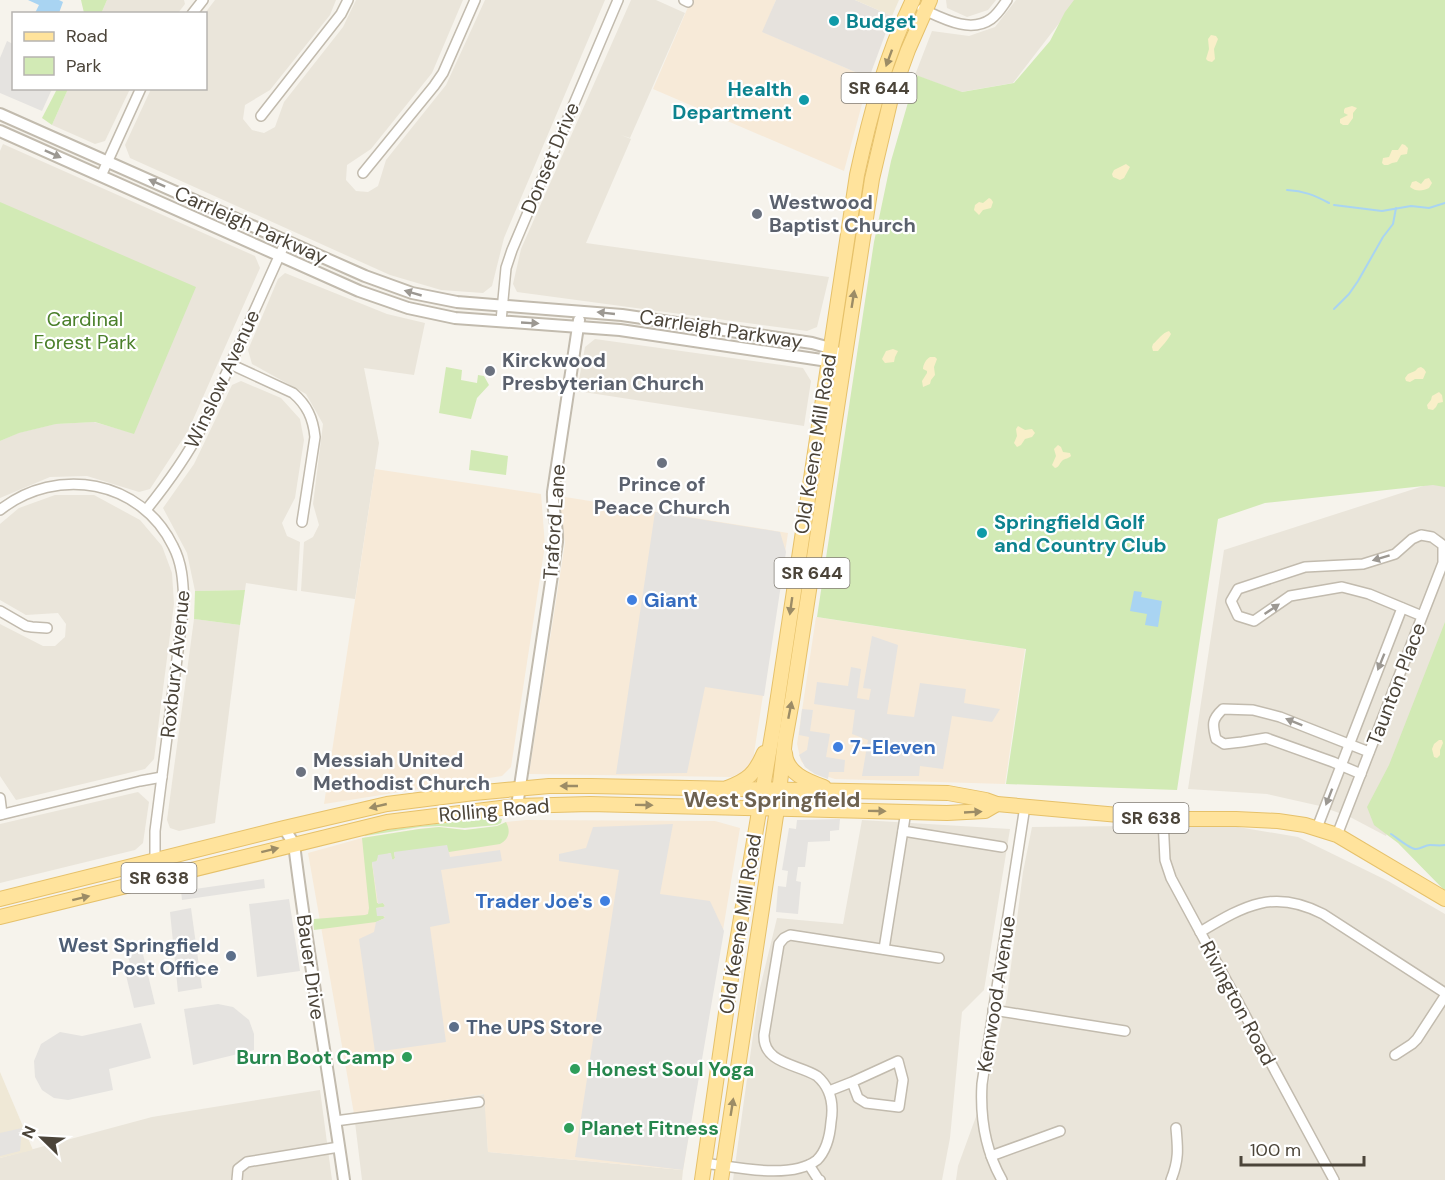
<svg xmlns="http://www.w3.org/2000/svg" width="1445" height="1180" font-family="'DM Sans',sans-serif">
<rect width="100%" height="100%" fill="#f6f3ec"/>
<g fill="#eae5da">
<polygon points="107,0 184,0 185,4 178,13 101,14"/>
<polygon points="215,0 336,0 330,15 270,90 245,105 243,119 252,130 264,133 275,127 284,102 343,27 356,0 463,0 432,73 371,149 347,165 346,180 356,191 368,192 378,186 386,160 446,85 485,0 605,0 504,238 492,286 483,293 441,290 390,275 130,158 125,145 151,89 206,88 205,13"/>
<polygon points="631,0 656,0 685,13 630,138 621,135 631,139 586,243 829,277 817,327 807,331 517,292 513,284 521,249"/>
<polygon points="946,0 996,0 988,10 967,17 947,8"/>
<polygon points="1016,0 1077,0 1013,83 961,92 915,75 932,31 969,36 995,27"/>
<polygon points="68,89 130,89 105,141 95,144 52,125"/>
<polygon points="3,144 255,256 260,268 188,431 150,489 139,492 87,476 50,477 0,498 0,441 18,433 55,424 94,422 133,433 0,202 0,151"/>
<polygon points="285,273 387,314 425,323 414,375 364,368 379,443 355,599 301,591 304,542 313,537 319,525 313,504 323,424 306,394 252,364 248,350 278,279"/>
<polygon points="595,339 803,368 811,381 804,426 577,391 585,347"/>
<polygon points="241,381 281,398 300,419 304,440 295,498 282,523 287,536 300,542 297,591 246,583 245,590 195,591 187,553 163,508 194,464 232,385"/>
<polygon points="1445,479 1445,685 1386,836 1350,817 1320,806 1267,794 1188,789 1224,550"/>
<polygon points="55,495 94,495 140,520 162,546 172,573 174,604 154,759 145,769 16,800 0,776 0,624 43,646 55,646 65,637 66,624 58,613 26,615 0,600 0,524 19,508"/>
<polygon points="194,619 240,625 215,823 179,831 170,828 167,820"/>
<polygon points="138,792 149,802 143,843 135,850 0,883 0,824"/>
<polygon points="862,820 1010,829 984,990 962,1012 950,1138 942,1180 733,1180 759,992 777,918 843,924"/>
<polygon points="1226,825 1298,837 1388,881 1445,914 1445,1180 956,1180 958,1166 989,1081 1007,997 1023,872 1032,827"/>
<polygon points="320,1090 332,1180 0,1180 0,1158 152,1117"/>
<polygon points="485,1094 488,1152 683,1170 682,1180 362,1180 354,1114"/>
</g>
<g fill="#f7ead8">
<polygon points="691,0 776,0 763,32 869,78 844,171 653,89"/>
<polygon points="375,469 541,494 545,545 511,767 502,776 324,804"/>
<polygon points="559,496 788,533 753,760 743,772 731,777 529,774 565,543"/>
<polygon points="816,617 1025,649 1005,784 835,779 810,771 801,761 797,744"/>
<polygon points="526,820 715,821 740,828 683,1170 488,1152 484,1094 354,1114 308,853 362,838 419,829 439,827 465,830 497,827 506,822"/>
</g>
<polygon fill="#e6e2dd" points="776,0 855,0 892,16 869,78 762,32"/>
<g fill="#efe8d6">
<polygon points="855,0 899,0 892,16"/>
<polygon points="0,1072 33,1150 0,1158"/>
</g>
<g fill="#d2eab5">
<polygon points="81,0 107,0 101,14 84,13"/>
<polygon points="1074,0 1445,0 1445,487 1433,485 1265,503 1218,519 1177,790 1006,784 1026,649 817,617 874,242 891,161 916,75 962,92 1014,83 1050,41 1065,12"/>
<polygon points="57,89 68,89 52,125 42,118"/>
<polygon points="0,202 196,287 134,434 95,422 56,424 19,433 0,441"/>
<polygon points="446,367 462,370 461,380 477,383 478,375 484,376 489,385 477,398 471,419 439,413"/>
<polygon points="471,450 508,456 506,475 469,470"/>
<polygon points="245,590 240,625 194,619 195,591"/>
<polygon points="1445,622 1445,891 1398,843 1374,825 1367,807 1389,765"/>
<polygon points="494,817 502,819 501,823 497,825 464,828 439,826 420,827 365,836 364,835 376,831"/>
<path d="M 506,822 C 511,831 509,839 500,844 L 449,852 L 447,851 L 447,846 L 394,853 L 395,858 L 393,860 L 392,859 L 390,853 L 378,858 L 376,862 L 372,863 L 377,903 L 383,903 L 385,906 L 384,907 L 376,908 L 385,918 L 376,922 L 314,930 L 313,920 L 314,919 L 365,915 L 368,914 L 369,908 L 362,838 L 419,829 L 439,827 L 465,830 L 497,826 Z"/>
</g>
<g fill="#f9efc9">
<polygon points="1211,35 1216,36 1218,39 1214,49 1215,59 1212,62 1208,61 1206,59 1209,49 1208,39"/>
<polygon points="1352,106 1357,108 1353,113 1353,118 1348,125 1343,125 1340,123 1340,119 1348,115 1344,113 1344,110 1345,108"/>
<polygon points="1402,144 1405,145 1408,148 1407,154 1401,155 1397,162 1392,163 1388,165 1384,165 1382,163 1383,158 1389,157 1392,150 1398,150"/>
<polygon points="1126,164 1130,167 1124,178 1120,180 1113,177 1112,174 1114,170"/>
<path d="M 1429,178 L 1432,183 L 1429,188 C 1423,191 1416,192 1410,187 L 1412,182 L 1416,181 L 1421,184 L 1425,179 Z"/>
<polygon points="989,198 991,199 993,202 991,208 983,210 979,215 974,210 975,205 979,202 983,203"/>
<path d="M 1169,331 L 1171,334 C 1168,340 1162,346 1158,351 L 1153,351 L 1152,347 L 1153,344 C 1158,340 1162,333 1169,331 Z"/>
<polygon points="893,349 898,351 895,357 894,362 885,363 882,359 886,351"/>
<path d="M 930,357 L 935,357 L 937,359 L 934,367 L 935,375 L 931,380 L 930,384 L 923,387 L 922,381 L 927,373 L 927,371 L 923,369 C 923,365 926,359 930,357 Z"/>
<polygon points="1421,367 1424,369 1426,372 1423,379 1415,379 1410,382 1406,381 1405,378 1408,374 1415,371 1418,368"/>
<polygon points="1439,392 1442,395 1443,402 1438,403 1436,407 1433,410 1428,409 1427,405 1431,400 1432,396"/>
<polygon points="1018,426 1025,430 1032,429 1035,433 1032,437 1025,439 1021,445 1017,447 1014,443 1017,436 1016,429"/>
<path d="M 1058,445 L 1061,447 L 1063,452 L 1070,453 L 1071,456 C 1068,459 1066,458 1063,460 C 1059,463 1060,467 1055,468 L 1052,465 L 1056,456 L 1054,449 Z"/>
<polygon points="1439,740 1442,740 1443,743 1440,750 1440,755 1437,758 1434,757 1432,749 1434,744"/>
</g>
<g fill="#e5e3e0">
<polygon points="7,41 13,44 14,88 52,89 42,111 0,93 0,58"/>
<polygon points="655,512 780,532 786,552 764,696 705,687 687,773 616,774"/>
<polygon points="872,636 898,645 887,714 914,717 920,683 966,689 964,703 1000,709 992,722 952,716 943,769 920,766 919,776 862,776 868,740 852,734 855,710 814,704 817,682 848,686 851,667 861,669 857,698 869,700 871,689 863,688"/>
<polygon points="802,709 813,710 810,731 830,734 826,757 845,760 844,772 829,772 828,779 815,774 805,767 799,755 807,750 809,737 799,735"/>
<polygon points="840,819 839,830 830,831 830,841 808,842 805,867 798,867 796,881 801,882 798,914 776,912 778,886 786,887 788,871 782,870 789,828 796,829 797,820"/>
<polygon points="673,824 660,894 710,901 724,931 683,1170 575,1157 619,870 559,861 559,854 586,848 593,827"/>
<polygon points="447,845 450,857 500,850 502,861 441,870 450,923 430,927 446,1042 375,1052 359,939 374,932 376,922 385,918 384,916 377,916 376,908 383,907 385,906 383,903 378,904 372,862 377,861 378,855 391,853 392,859 393,860 395,858 394,852"/>
<polygon points="264,879 265,888 182,900 181,891"/>
<polygon points="289,899 300,971 257,977 249,904"/>
<polygon points="191,908 202,988 178,992 170,912"/>
<polygon points="142,950 155,1004 134,1008 124,967 130,964 128,956"/>
<polygon points="218,1004 233,1007 249,1020 254,1034 254,1050 193,1065 184,1009"/>
<polygon points="141,1023 151,1058 109,1069 113,1090 68,1100 54,1098 42,1090 35,1077 34,1061 41,1044 60,1032 82,1036"/>
<polygon points="22,1128 20,1151 0,1156 0,1133"/>
</g>
<g fill="#a9d4f2">
<polygon points="28,0 59,0 63,2 59,13 35,13 39,5"/>
<polygon points="1134,591 1142,592 1141,597 1162,601 1158,627 1145,625 1147,614 1130,611"/>
</g>
<g fill="none" stroke-linecap="round" stroke-linejoin="round">
<g stroke="#a9d4f2" stroke-width="2">
<path d="M 1287,190 C 1304,191 1314,195 1329,203"/>
<polyline points="1334,205 1382,211 1411,206 1429,208 1445,203"/>
<polyline points="1334,309 1349,294 1358,281 1383,237 1393,224 1396,208"/>
<path d="M 1391,834 C 1396,837 1411,850 1416,849 C 1421,849 1425,845 1430,845 C 1436,845 1439,846 1445,845"/>
</g>
<g stroke="#c2bbae" stroke-width="12">
<g id="minor">
<polyline points="684,0 688,2"/>
<path d="M 922,9 C 942,18 970,34 991,19 C 998,14 1002,7 1007,0"/>
<polyline points="192,14 203,0"/>
<polyline points="261,116 341,14 348,0"/>
<polyline points="363,173 434,86 443,73 475,0"/>
<polyline points="101,176 141,88"/>
<polyline points="501,321 506,268 512,250 618,0"/>
<path d="M 230,364 L 293,393 C 307,405 313,418 315,437 L 302,522"/>
<path d="M 0,510 C 57,465 141,480 173,546 C 183,565 183,584 184,604 L 155,831 L 155,879"/>
<path d="M 146,510 C 167,484 186,458 201,429 L 286,241"/>
<polyline points="0,611 26,626 32,627 47,628"/>
<path d="M 1361,774 L 1333,762 L 1266,738 L 1242,742 L 1224,744 L 1216,739 C 1212,724 1212,719 1223,709 L 1253,710 L 1280,717 L 1369,752"/>
<polyline points="0,798 2,814"/>
<polyline points="0,815 140,781 162,777"/>
<polyline points="1163,819 1165,860 1171,878 1334,1180"/>
<polyline points="1317,828 1402,608"/>
<polyline points="903,831 1002,847"/>
<polyline points="1337,835 1443,563 1443,545 1432,537 1421,535 1412,539 1395,554 1363,564 1305,567 1238,589 1231,601 1238,616 1254,621 1290,596 1342,587 1369,594 1422,616"/>
<path d="M 1200,932 C 1244,906 1273,888 1323,914 L 1445,993"/>
<polyline points="884,949 906,811"/>
<polyline points="993,1010 1125,1031"/>
<polyline points="1395,1055 1412,1044 1417,1039 1445,996"/>
<polyline points="829,1091 852,1082 898,1061 903,1080 899,1107 866,1103 858,1098 852,1082"/>
<polyline points="335,1121 479,1102"/>
<polyline points="991,1156 1060,1131"/>
<path d="M 704,1163 C 736,1167 791,1180 817,1160 C 827,1150 830,1135 831,1122 C 834,1104 831,1088 817,1076 C 798,1064 763,1064 764,1035 L 779,944 L 784,938 L 790,935 L 939,958"/>
<polyline points="809,1165 818,1179 820,1180"/>
<polyline points="237,1180 238,1169 247,1162 339,1147"/>
<path d="M 1002,1180 C 985,1150 980,1118 982,1084 L 1025,806"/>
<path d="M 1171,1180 C 1179,1160 1178,1149 1176,1128"/>
</g>
</g>
<g stroke="#c2bbae" stroke-width="14">
<g id="tertiary">
<polyline points="0,114 365,276 412,293 457,302 622,315 812,343 830,348 836,352"/>
<polyline points="0,131 359,291 408,308 455,318 620,330 828,361 835,359"/>
<path d="M 517,806 L 557,542 C 558,525 552,509 553,492 L 579,320"/>
<path d="M 284,828 L 294,844 C 308,957 328,1068 344,1180"/>
</g>
</g>
<g stroke="#e6c16a" stroke-width="16">
<g id="primary">
<path d="M 785,753 C 786,773 807,781 824,787"/>
<path d="M 727,788 C 748,780 755,774 764,753"/>
<polyline points="0,899 284,828 387,804 474,793 549,786 591,786 948,793 986,800 997,804 1163,819 1236,819 1278,821 1305,825 1337,835 1445,899"/>
<polyline points="0,917 387,822 517,806 590,804 947,813 985,811 997,804"/>
<path d="M 702,1180 L 732,971 L 774,723 L 857,175 C 870,115 886,55 913,0"/>
<polyline points="721,1180 777,809 785,740 792,701 872,179 892,94 908,50 930,0"/>
</g>
</g>
<use href="#minor" stroke="#fff" stroke-width="9"/>
<use href="#tertiary" stroke="#fff" stroke-width="10"/>
<use href="#primary" stroke="#ffe39c" stroke-width="14"/>
</g>
<defs><path id="oneway-solid" d="M-6-.8H1V-3.2L6.5 0L1 3.2V.8H-6Z" transform="scale(1.5)"/></defs>
<g fill="#9c8c66">
<use href="#oneway-solid" transform="translate(889 58) rotate(110)"/>
<use href="#oneway-solid" transform="translate(853 299) rotate(-81)"/>
<use href="#oneway-solid" transform="translate(791 606) rotate(98)"/>
<use href="#oneway-solid" transform="translate(790 710) rotate(-79)"/>
<use href="#oneway-solid" transform="translate(569 786) rotate(180)"/>
<use href="#oneway-solid" transform="translate(644 805) rotate(1)"/>
<use href="#oneway-solid" transform="translate(378 806) rotate(167)"/>
<use href="#oneway-solid" transform="translate(877 811) rotate(1)"/>
<use href="#oneway-solid" transform="translate(973 812) rotate(-3)"/>
<use href="#oneway-solid" transform="translate(270 850) rotate(-14)"/>
<use href="#oneway-solid" transform="translate(81 898) rotate(-14)"/>
<use href="#oneway-solid" transform="translate(732 1107) rotate(-81)"/>
</g>
<g fill="#9c9892">
<use href="#oneway-solid" transform="translate(53 154) rotate(24)"/>
<use href="#oneway-solid" transform="translate(157 183) rotate(-156)"/>
<use href="#oneway-solid" transform="translate(413 293) rotate(-164)"/>
<use href="#oneway-solid" transform="translate(606 313) rotate(-174)"/>
<use href="#oneway-solid" transform="translate(530 323) rotate(3)"/>
<use href="#oneway-solid" transform="translate(1381 558) rotate(163)"/>
<use href="#oneway-solid" transform="translate(1272 609) rotate(-34)"/>
<use href="#oneway-solid" transform="translate(1381 662) rotate(112)"/>
<use href="#oneway-solid" transform="translate(1294 722) rotate(-158)"/>
<use href="#oneway-solid" transform="translate(1329 797) rotate(111)"/>
</g>
<g fill="#0f9aa8" stroke="#fff" stroke-width="2">
<circle cx="834" cy="21" r="6"/>
<circle cx="804" cy="100" r="6"/>
<circle cx="982" cy="533" r="6"/>
</g>
<g fill="#6b7280" stroke="#fff" stroke-width="2">
<circle cx="757" cy="214" r="6"/>
<circle cx="490" cy="371" r="6"/>
<circle cx="662" cy="463" r="6"/>
<circle cx="301" cy="772" r="6"/>
</g>
<g fill="#3f7fe0" stroke="#fff" stroke-width="2">
<circle cx="632" cy="600" r="6"/>
<circle cx="838" cy="747" r="6"/>
<circle cx="605" cy="901" r="6"/>
</g>
<g fill="#5c6f8a" stroke="#fff" stroke-width="2">
<circle cx="231" cy="956" r="6"/>
<circle cx="454" cy="1027" r="6"/>
</g>
<g fill="#2e9e5b" stroke="#fff" stroke-width="2">
<circle cx="407" cy="1057" r="6"/>
<circle cx="575" cy="1069" r="6"/>
<circle cx="569" cy="1128" r="6"/>
</g>
<g text-anchor="middle" dominant-baseline="central" stroke-width="4.5" stroke-linejoin="round" paint-order="stroke">
<g fill="#fff" stroke="#817c74" stroke-width="1.5">
<rect x="841.5" y="73" width="75" height="30" rx="4.5"/>
<rect x="774.5" y="558" width="75" height="30" rx="4.5"/>
<rect x="1113.5" y="803" width="75" height="30" rx="4.5"/>
<rect x="121.5" y="863" width="75" height="30" rx="4.5"/>
</g>
<g font-size="18" font-weight="bold" fill="#4b4439">
<text x="879" y="88">SR 644</text>
<text x="812" y="573">SR 644</text>
<text x="1151" y="818">SR 638</text>
<text x="159" y="878">SR 638</text>
</g>
<g font-size="20" font-weight="bold" fill="#0d838f" stroke="#fff" text-anchor="start">
<text x="846" y="21">Budget</text>
<text x="792" y="89" text-anchor="end">Health<tspan x="792" dy="23">Department</tspan></text>
<text x="994" y="522">Springfield Golf<tspan x="994" dy="23">and Country Club</tspan></text>
</g>
<g font-size="20" fill="#4b4439" stroke="#fff">
<text transform="translate(550 158) rotate(-67)">Donset Drive</text>
<text transform="translate(251 225) rotate(24)">Carrleigh Parkway</text>
<text transform="translate(721 329) rotate(9)">Carrleigh Parkway</text>
<text transform="translate(222 379) rotate(-65)">Winslow Avenue</text>
<text transform="translate(815 444) rotate(-81)">Old Keene Mill Road</text>
<text transform="translate(554 522) rotate(-86)">Traford Lane</text>
<text transform="translate(175 664) rotate(-84)">Roxbury Avenue</text>
<text transform="translate(1396 684) rotate(-69)">Taunton Place</text>
<text transform="translate(494 810) rotate(-5)">Rolling Road</text>
<text transform="translate(740 924) rotate(-81)">Old Keene Mill Road</text>
<text transform="translate(311 967) rotate(82)">Bauer Drive</text>
<text transform="translate(996 994) rotate(-81)">Kenwood Avenue</text>
<text transform="translate(1238 1003) rotate(62)">Rivington Road</text>
</g>
<g font-size="20" font-weight="bold" fill="#5b616d" stroke="#fff" text-anchor="start">
<text x="769" y="202">Westwood<tspan x="769" dy="23">Baptist Church</tspan></text>
<text x="502" y="360">Kirckwood<tspan x="502" dy="23">Presbyterian Church</tspan></text>
<text x="662" y="484" text-anchor="middle">Prince of<tspan x="662" dy="23">Peace Church</tspan></text>
<text x="313" y="760">Messiah United<tspan x="313" dy="23">Methodist Church</tspan></text>
</g>
<g font-size="20" fill="#4a7f2a" stroke="#fff">
<text x="85" y="319">Cardinal<tspan x="85" dy="23">Forest Park</tspan></text>
</g>
<g font-size="20" font-weight="bold" fill="#366cbe" stroke="#fff" text-anchor="start">
<text x="644" y="600">Giant</text>
<text x="850" y="747">7-Eleven</text>
<text x="593" y="901" text-anchor="end">Trader Joe's</text>
</g>
<g font-size="20" font-weight="bold" fill="#4e5e75" stroke="#fff" text-anchor="end">
<text x="219" y="945">West Springfield<tspan x="219" dy="23">Post Office</tspan></text>
<text x="466" y="1027" text-anchor="start">The UPS Store</text>
</g>
<g font-size="20" font-weight="bold" fill="#27864d" stroke="#fff" text-anchor="start">
<text x="395" y="1057" text-anchor="end">Burn Boot Camp</text>
<text x="587" y="1069">Honest Soul Yoga</text>
<text x="581" y="1128">Planet Fitness</text>
</g>
<g font-size="22" font-weight="bold" fill="#6e6250" stroke="#fff">
<text x="772" y="799">West Springfield</text>
</g>
</g>
<rect x="12" y="12" width="195" height="78" fill="#ffffff" stroke="#b7b4b0" stroke-width="1.5"/>
<rect x="24" y="32" width="30" height="9" fill="#ffe39c" stroke="#b7b4b0" stroke-width="1.5"/>
<text x="66" y="42" font-size="18" fill="#4b4439">Road</text>
<rect x="24" y="57" width="30" height="18" fill="#d2eab5" stroke="#b7b4b0" stroke-width="1.5"/>
<text x="66" y="72" font-size="18" fill="#4b4439">Park</text>
<g transform="translate(42 1138) rotate(294)" stroke="#ffffff" stroke-width="4.5" paint-order="stroke">
<path d="M0-4.5L10 22L0 15L-10 22Z" fill="#4b4439"/>
<text y="-9" font-size="16" font-weight="bold" text-anchor="middle" fill="#4b4439">N</text>
</g>
<path d="M1241 1156v9h123v-9" fill="none" stroke="#4b4439" stroke-width="3"/>
<text x="1250" y="1156" font-size="18" fill="#4b4439" stroke="#ffffff" stroke-width="4.5" paint-order="stroke">100 m</text>
</svg>
